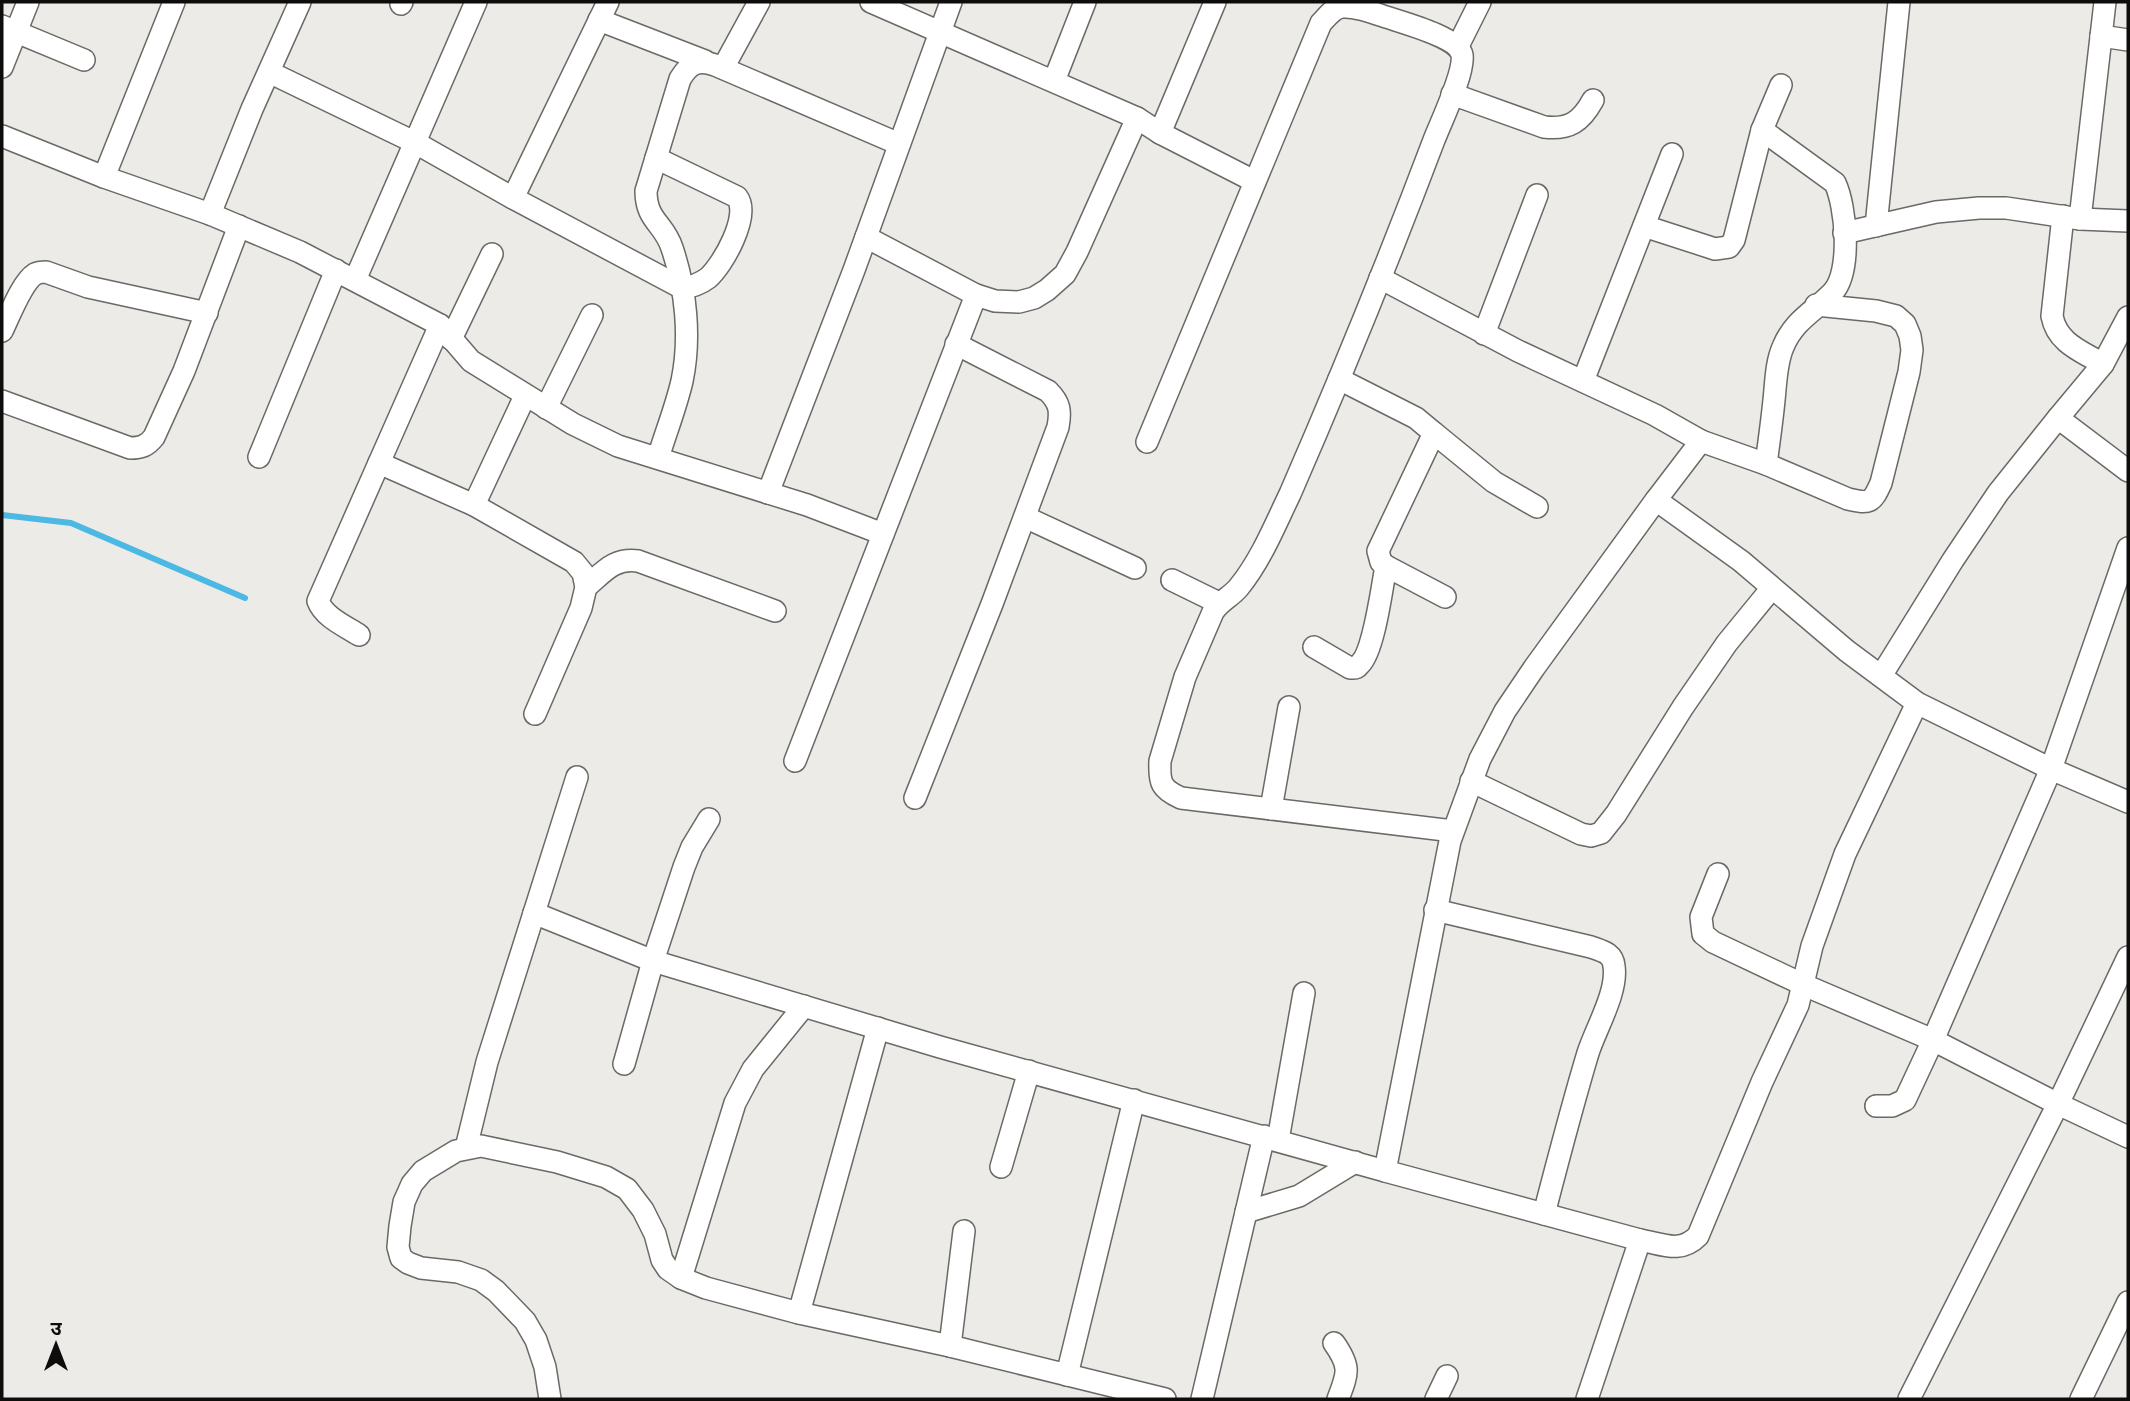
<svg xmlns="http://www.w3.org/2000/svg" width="2130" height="1401" font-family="'Exo 2','Noto Sans Devanagari',sans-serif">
<rect width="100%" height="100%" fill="#edebe7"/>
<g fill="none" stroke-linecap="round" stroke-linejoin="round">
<polyline stroke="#4cb8e4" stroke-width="6" points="2,515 71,523 245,598"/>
<g stroke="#6a6965" stroke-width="24">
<g id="minor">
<polyline points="871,2 1137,118 1160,133 1254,181"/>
<polyline points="401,4 402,2"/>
<polyline points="599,20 705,61"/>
<polyline points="2,26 84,60"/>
<polyline points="2101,36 2128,40"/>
<polyline points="1458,46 1480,2"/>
<polyline points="2,67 28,2"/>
<polyline points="723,68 759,2"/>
<path d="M 269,72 L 416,143 L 513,198 L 682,288 C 691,287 700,284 708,278 C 723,265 751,215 737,197 L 656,158"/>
<polyline points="1054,81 1085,2"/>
<path d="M 1452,94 L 1544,127 C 1569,130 1581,122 1593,100"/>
<polyline points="1160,133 1215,2"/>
<polyline points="2,136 104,177 210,214 300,252 440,325 379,463 474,505 574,562 583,573 586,587 581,608 535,714"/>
<polyline points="104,177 174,2"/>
<polyline points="513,198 608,2"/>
<polyline points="210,214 252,109 300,2"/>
<path d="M 2063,216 L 2052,316 C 2057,343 2081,351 2103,364"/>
<polyline points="2080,219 2105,2"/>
<polyline points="1644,226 1715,249 1729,247 1734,240 1762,130 1781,85"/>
<polyline points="1876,226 1899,2"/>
<polyline points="1844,233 1936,212 1979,208 2006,208 2080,219 2128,221"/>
<polyline points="866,237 976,295 995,301 1019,302 1034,298 1047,290 1065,274 1077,252 1137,118"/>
<polyline points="355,280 476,2"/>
<polyline points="440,325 471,361 573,424 618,446 807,505 883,534"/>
<path d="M 2,331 C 9,317 22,282 35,274 C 39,272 41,272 46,272 L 88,287 L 207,313"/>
<polyline points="1484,334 1537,195"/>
<polyline points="451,339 492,254"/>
<polyline points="1339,379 1416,418 1434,433 1378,551 1381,562 1386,566 1445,597"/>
<polyline points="1583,381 1672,154"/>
<path d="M 2,401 L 130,448 C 141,448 147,446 154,437 L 184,371 L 239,226"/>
<polyline points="546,408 592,315"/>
<polyline points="2058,418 2128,471"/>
<polyline points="1434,433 1494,482 1537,507"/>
<path d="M 1701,441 L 1766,464 C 1769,442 1772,421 1774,400 C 1776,382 1776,363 1783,347 C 1794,320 1814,312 1833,292 C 1852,271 1846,206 1835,183 L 1762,130"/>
<path d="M 1147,442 L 1321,23 C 1327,17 1333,8 1342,7 C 1354,6 1372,12 1383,16 C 1400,22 1459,37 1462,55 C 1465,72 1441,122 1434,140 C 1389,259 1341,377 1290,494 C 1275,525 1261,560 1239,587 C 1231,597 1220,601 1213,612 L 1185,677 L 1160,761 C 1159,783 1161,789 1181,798 L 1453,831"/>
<polyline points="259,457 336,270"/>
<path d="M 658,458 C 666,432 676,407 682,381 C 691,338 686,289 672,248 C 664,223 646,221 646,191 L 680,79 C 689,64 697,59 715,65 L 899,144"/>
<path d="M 1766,464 L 1848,499 C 1870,504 1872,503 1881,483 L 1909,372 L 1912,350 L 1910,336 L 1905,324 L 1896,316 L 1876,311 L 1816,305"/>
<polyline points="768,493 854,270 951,2"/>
<polyline points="1656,500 1741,561 1847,651 1917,703 2051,769 2128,802"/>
<polyline points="474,505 525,396"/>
<polyline points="1025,517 1135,568"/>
<polyline points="2128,548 2051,769 1933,1040 2058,1104 2128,1137"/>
<polyline points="1172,580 1219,603"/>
<path d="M 586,587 C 604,572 613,558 638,561 L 775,611"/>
<path d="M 359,635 C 345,626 324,617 318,601 L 379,463"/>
<path d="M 1314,647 L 1350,668 C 1356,668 1356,669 1360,664 C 1374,651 1382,587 1386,566"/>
<polyline points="1881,676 1953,560 1998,493 2058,418 2103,364 2128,317"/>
<polyline points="795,761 976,295"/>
<polyline points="1471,781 1581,834 1591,836 1601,833 1616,814 1683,707 1727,643 1772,588"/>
<path d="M 915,798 L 992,604 L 1058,427 C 1061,411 1060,403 1048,391 L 956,344"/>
<polyline points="1271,809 1289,707"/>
<polyline points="1718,874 1701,917 1703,934 1713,942 1804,985 1933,1040 1905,1100 1892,1106 1876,1106"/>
<path d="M 1435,910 L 1591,947 C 1602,951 1613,953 1614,966 C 1618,992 1596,1028 1588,1053 C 1572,1106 1558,1160 1544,1214"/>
<polyline points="534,913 653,961 940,1047 1385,1171 1450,841 1480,759 1505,711 1534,668 1656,500 1701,441 1655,415 1518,351 1380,278"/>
<polyline points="624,1064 653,961 684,867 692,847 709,819"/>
<polyline points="1278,1140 1304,993"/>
<polyline points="466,1148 487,1062 577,777"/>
<polyline points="1001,1167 1029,1071"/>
<polyline points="1385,1171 1640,1240"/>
<polyline points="1246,1212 1299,1196 1355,1162"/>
<polyline points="681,1278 735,1103 753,1069 804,1006"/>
<polyline points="799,1313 878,1028"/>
<path d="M 1334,1343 C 1351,1367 1348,1373 1338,1399"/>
<polyline points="950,1346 964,1231"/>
<polyline points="1067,1375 1134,1100"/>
<polyline points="550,1399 545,1367 536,1340 525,1321 496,1291 481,1280 458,1272 421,1268 408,1263 401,1258 398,1247 400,1226 404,1202 412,1184 423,1171 456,1151 481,1146 557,1162 606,1177 627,1189 643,1210 655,1234 662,1260 668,1269 681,1278 706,1288 799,1313 950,1346 1165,1399"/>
<polyline points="1202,1399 1264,1136"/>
<polyline points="1436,1399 1447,1376"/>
<path d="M 1587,1399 L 1640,1240 C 1663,1244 1680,1254 1698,1236 L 1762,1082 L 1798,1005 L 1812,946 L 1845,854 L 1917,703"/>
<polyline points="1909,1399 2058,1104 2128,957"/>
<polyline points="2081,1399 2128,1302"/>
</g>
</g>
<use href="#minor" stroke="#fff" stroke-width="21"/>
</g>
<rect width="2130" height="1401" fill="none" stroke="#0e0d0c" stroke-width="7"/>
<g transform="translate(56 1345)" stroke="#edebe7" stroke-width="5" paint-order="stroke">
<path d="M0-5L12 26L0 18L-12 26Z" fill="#0e0d0c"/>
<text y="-10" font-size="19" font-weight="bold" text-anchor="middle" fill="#0e0d0c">उ</text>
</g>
</svg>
